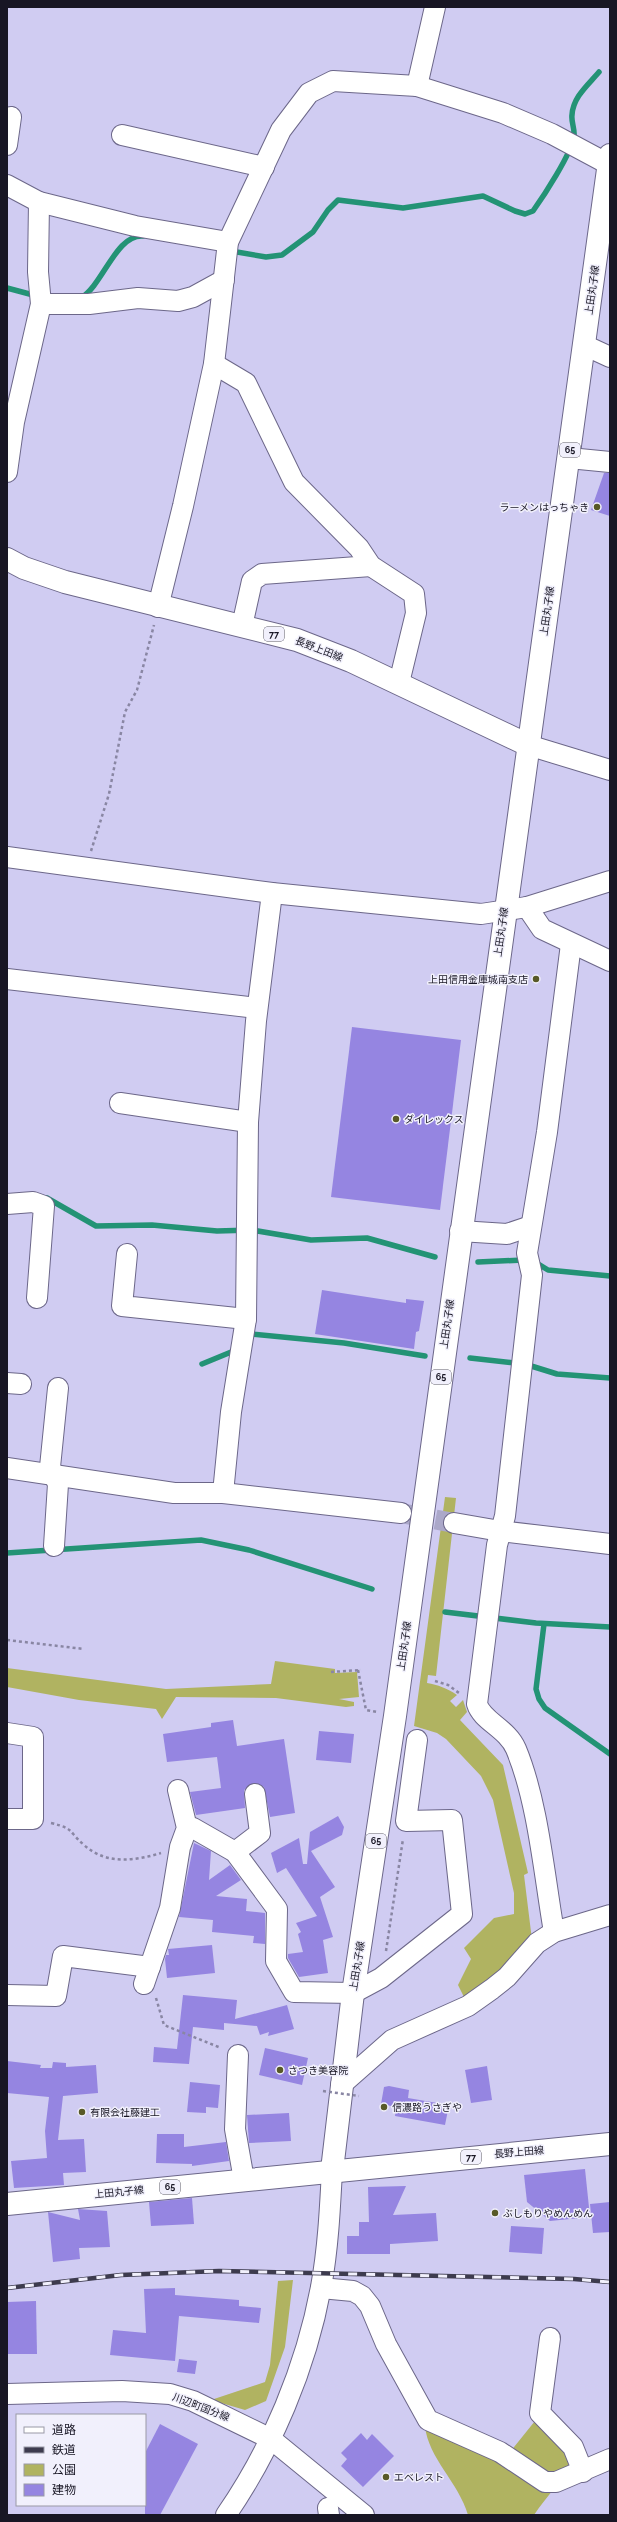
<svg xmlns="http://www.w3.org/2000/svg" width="617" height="2522" font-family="Raleway,'Noto Sans JP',sans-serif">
<rect width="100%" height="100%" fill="#d0ccf2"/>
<g fill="#b0b361">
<path d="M 445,1497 L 456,1498 L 436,1676 L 428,1675 L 427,1683 C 438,1685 447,1688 457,1695 L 450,1701 L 456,1707 L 463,1700 L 467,1712 L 460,1720 L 503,1765 L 528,1873 L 524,1875 L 532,1940 L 502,1973 L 466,2001 L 458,1985 L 471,1959 L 464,1948 L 494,1918 L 514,1914 L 514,1893 L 493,1800 L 481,1776 L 446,1739 L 437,1733 L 414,1726 Z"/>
<polygon points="275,1661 335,1669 335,1673 357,1672 359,1697 339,1699 354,1702 354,1706 346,1707 276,1698 176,1697 162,1719 156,1709 79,1700 7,1687 7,1668 166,1689 271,1684"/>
<polygon points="293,2280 285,2347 266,2401 245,2410 211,2400 265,2382 270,2365 278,2281"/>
<path d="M 535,2421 L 565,2450 L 570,2461 C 563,2481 546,2497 534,2515 L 468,2515 C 459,2483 428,2458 425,2426 L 510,2452 Z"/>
</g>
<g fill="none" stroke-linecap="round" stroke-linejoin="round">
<g stroke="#239375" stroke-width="5.5">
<path d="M 231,251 L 266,257 L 282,255 L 313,232 L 328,210 L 338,200 L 403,208 L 483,196 L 515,211 L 525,214 L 533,211 C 543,197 572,153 574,136 C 575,129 571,122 572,115 C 573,97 588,85 599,72"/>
<polyline points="7,288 37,296"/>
<path d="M 81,298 C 103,285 116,234 143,236"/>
<polyline points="47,1198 96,1226 152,1225 217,1231 252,1230 311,1240 367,1238 435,1257"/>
<polyline points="478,1262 523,1260"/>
<polyline points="535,1262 548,1270 610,1276"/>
<polyline points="248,1338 251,1334 344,1343 425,1356"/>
<polyline points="470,1358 515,1363"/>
<polyline points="202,1364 236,1350"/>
<polyline points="528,1365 557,1374 610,1378"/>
<polyline points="7,1553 201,1540 249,1550 372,1589"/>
<polyline points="445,1612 536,1623 610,1627"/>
<polyline points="544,1624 536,1689 539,1699 545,1708 610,1754"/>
</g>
</g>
<g fill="#9585e1">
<polygon points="604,473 610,473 610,516 591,510"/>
<polygon points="352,1027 461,1040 440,1210 331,1197"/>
<polygon points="322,1290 406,1303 406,1299 424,1301 419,1331 416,1332 414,1349 315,1334"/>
<polygon points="233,1720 237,1746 284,1739 295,1813 270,1817 264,1787 254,1783 244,1790 245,1808 196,1815 190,1792 221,1788 217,1757 167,1762 163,1734 211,1727 211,1723"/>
<polygon points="319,1731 354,1734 351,1763 316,1760"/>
<polygon points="338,1816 344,1827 342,1835 311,1851 335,1887 320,1897 333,1937 323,1940 328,1973 299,1977 288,1958 288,1954 303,1952 298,1934 301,1932 296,1923 317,1916 286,1868 277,1873 271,1853 299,1838 303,1864 307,1864 310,1832"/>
<polygon points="194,1843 211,1851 209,1880 230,1865 241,1880 216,1896 247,1899 246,1911 265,1913 265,1944 253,1943 254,1936 212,1932 213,1920 179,1917"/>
<polygon points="212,1945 215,1973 167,1978 165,1959 166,1955 169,1955 168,1949"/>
<polygon points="183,1995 237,2000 235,2019 287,2005 294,2029 268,2036 269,2032 260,2035 257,2026 224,2023 224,2030 193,2027 189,2064 153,2062 154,2047 177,2049"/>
<polygon points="265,2048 308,2058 302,2085 259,2075"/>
<polygon points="7,2061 41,2065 40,2068 52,2068 53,2062 66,2063 66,2067 96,2065 98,2093 63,2096 58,2140 84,2139 86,2172 63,2173 64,2185 14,2188 11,2161 47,2158 45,2131 49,2097 7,2093"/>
<polygon points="487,2066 492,2100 471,2103 465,2070"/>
<polygon points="190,2082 220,2085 218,2108 206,2107 206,2113 187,2112"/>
<polygon points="389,2086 409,2090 408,2098 449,2105 445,2125 395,2116 396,2107 381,2104 384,2087"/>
<polygon points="289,2113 291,2141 249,2143 247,2115"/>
<polygon points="157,2134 184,2134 184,2147 226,2142 229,2161 192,2166 192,2164 156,2163"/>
<polygon points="585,2169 590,2217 550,2221 527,2202 524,2175"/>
<polygon points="406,2186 393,2215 436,2213 438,2241 390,2244 390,2254 347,2254 347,2236 359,2236 359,2222 369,2222 368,2187"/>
<polygon points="192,2198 194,2224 151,2226 149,2202"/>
<polygon points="610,2202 610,2232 593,2233 590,2204"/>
<polygon points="78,2209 107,2211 110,2247 79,2248 80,2259 53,2262 48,2212 80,2220"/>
<polygon points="511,2226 544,2228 542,2254 509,2252"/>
<polygon points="175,2288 175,2295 239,2300 239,2306 261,2308 259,2323 179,2316 175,2361 110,2355 113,2330 146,2333 144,2289"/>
<polygon points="36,2301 37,2354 7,2354 7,2302"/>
<polygon points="179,2359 197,2361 195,2374 177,2372"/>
<polygon points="160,2424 198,2444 160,2515 145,2515 145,2453"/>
<polygon points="361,2433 367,2440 372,2434 394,2456 363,2487 341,2466 347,2459 341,2453"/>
</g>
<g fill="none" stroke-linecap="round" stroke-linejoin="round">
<polyline stroke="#aba8c9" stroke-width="20" stroke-dasharray="20 10" stroke-linecap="butt" points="406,1514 454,1523"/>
<g stroke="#6c6789" stroke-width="22">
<g id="minor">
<polyline points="417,86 435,7"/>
<polyline points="122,135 264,167"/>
<polyline points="7,145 11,117"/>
<polyline points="7,185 39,202 135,226 228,242"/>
<polyline points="41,304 89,304 138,298 178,301 193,297 224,280"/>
<polyline points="584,345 610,357"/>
<polyline points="214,364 246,383 294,482 359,548 371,566 414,594 416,613 399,683"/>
<polyline points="569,458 610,462"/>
<polyline points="7,472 14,422 41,304 38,272 39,202"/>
<polyline points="158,607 183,506 214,364 228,242 281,130 309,93 333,81 417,86 503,113 552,134 610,165"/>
<polyline points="242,626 252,581 262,574 371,566"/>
<polyline points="528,745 610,770"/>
<polyline points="7,857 272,893 481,914 527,907 610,881"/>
<polyline points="527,907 542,929 610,961"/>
<polyline points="7,979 257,1008"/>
<polyline points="120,1103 248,1122"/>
<polyline points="7,1204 33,1202 44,1206 37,1298"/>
<polyline points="460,1231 507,1234 531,1226"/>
<polyline points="127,1254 122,1306 246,1319"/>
<polyline points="7,1383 21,1384"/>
<polyline points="7,1468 174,1493 223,1493 401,1513"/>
<polyline points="223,1493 231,1412 246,1319 248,1122 256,1021 272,893"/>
<polyline points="454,1523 500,1531 610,1544"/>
<polyline points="54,1546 58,1484 50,1467 58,1388"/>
<polyline points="7,1733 33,1737 33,1819 7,1819"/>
<polyline points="187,1828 193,1828 235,1852 277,1909 276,1961 294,1992 353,1993 381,1978 462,1914 452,1820 406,1821 417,1740"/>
<polyline points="235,1852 260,1833 255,1794"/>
<path d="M 554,1932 C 544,1874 538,1802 516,1749 C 507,1728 482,1721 477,1704 L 497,1545 L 505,1516 L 532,1275 L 527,1253 L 547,1132 L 571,944"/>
<polyline points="144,1984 170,1908 180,1847 187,1828 178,1790"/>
<polyline points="7,1995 56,1996 63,1956 150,1967"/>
<polyline points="238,2055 235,2129 244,2180"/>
<polyline points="341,2085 392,2040 468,2006 492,1989 507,1977 537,1943 554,1932 610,1915"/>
<polyline points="321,2288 353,2291 362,2296 370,2306 386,2344 428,2420 500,2452 545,2482 556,2482 610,2459"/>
<polyline points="550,2338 540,2413 573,2447 583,2472"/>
<polyline points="7,2394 122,2391 170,2394 193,2401 271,2439 364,2515"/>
<polyline points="328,2508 329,2515"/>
<path d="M 226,2515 C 272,2448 306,2368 321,2287 C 328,2249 330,2209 332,2170"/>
</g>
</g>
<g stroke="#6c6789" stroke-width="24">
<g id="major">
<polyline points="7,559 24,568 65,582 297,640 351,661 528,745"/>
<polyline points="332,2170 353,1993 395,1716 610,155"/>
<polyline points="7,2204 610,2144"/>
</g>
</g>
<g stroke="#8986a3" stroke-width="2.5" stroke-dasharray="3 3" stroke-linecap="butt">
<polyline points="91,851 109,794 125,712 137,690 154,625"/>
<polyline points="7,1640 84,1649"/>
<polyline points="358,1670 366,1710 377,1712"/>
<polyline points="331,1672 361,1670"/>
<polyline points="435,1681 448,1685 459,1693"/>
<path d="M 51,1823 C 75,1829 67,1830 84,1845 C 106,1865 135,1861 161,1853"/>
<polyline points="386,1951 403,1839"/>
<polyline points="156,1998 164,2025 221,2048"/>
</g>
<use href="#minor" stroke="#fff" stroke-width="20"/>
<use href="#major" stroke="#fff" stroke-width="22"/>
<g stroke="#3d3b4e" stroke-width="4.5">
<polyline id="rail" points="7,2288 121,2275 219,2271 574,2279 610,2282"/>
</g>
<use href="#rail" stroke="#f1f0fc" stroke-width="3" stroke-dasharray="9" stroke-linecap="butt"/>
<polyline stroke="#8986a3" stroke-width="2.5" stroke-dasharray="3 3" stroke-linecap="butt" points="323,2091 359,2096"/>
</g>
<g fill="#585927" stroke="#f1f0fc" stroke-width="1.5">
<circle cx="597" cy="507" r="4"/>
<circle cx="536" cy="979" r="4"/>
<circle cx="396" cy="1119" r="4"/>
<circle cx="280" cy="2070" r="4"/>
<circle cx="384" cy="2107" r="4"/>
<circle cx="82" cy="2112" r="4"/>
<circle cx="495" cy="2213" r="4"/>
<circle cx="386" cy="2477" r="4"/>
</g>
<g text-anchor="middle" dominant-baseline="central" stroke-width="3" stroke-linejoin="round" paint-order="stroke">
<g fill="#f1f0fc" stroke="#595765" stroke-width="1">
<rect x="560" y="443" width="20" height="14" rx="3"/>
<rect x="264" y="627" width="20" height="14" rx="3"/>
<rect x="431" y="1370" width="20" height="14" rx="3"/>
<rect x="366" y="1834" width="20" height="14" rx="3"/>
<rect x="461" y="2150" width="20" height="14" rx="3"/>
<rect x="160" y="2180" width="20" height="14" rx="3"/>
</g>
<g font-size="9" font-weight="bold" fill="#181624">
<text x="570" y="450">65</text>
<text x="274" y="634">77</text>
<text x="441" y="1377">65</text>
<text x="376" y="1841">65</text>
<text x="471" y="2157">77</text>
<text x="170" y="2187">65</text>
</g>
<g font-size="10" fill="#181624" stroke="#f1f0fc">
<text transform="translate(592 290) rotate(-82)">上田丸子線</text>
<text transform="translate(547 611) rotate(-82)">上田丸子線</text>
<text transform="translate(319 649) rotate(21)">長野上田線</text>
<text transform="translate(501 932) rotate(-82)">上田丸子線</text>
<text transform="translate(447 1324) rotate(-82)">上田丸子線</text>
<text transform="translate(404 1646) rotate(-82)">上田丸子線</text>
<text transform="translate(357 1966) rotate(-81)">上田丸子線</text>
<text transform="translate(519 2152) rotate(-5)">長野上田線</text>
<text transform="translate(119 2192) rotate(-6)">上田丸子線</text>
<text transform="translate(201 2407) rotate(21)">川辺町国分線</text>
</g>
<g font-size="10" fill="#181624" stroke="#f1f0fc" text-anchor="start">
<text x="589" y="507" text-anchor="end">ラーメンはっちゃき</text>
<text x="528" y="979" text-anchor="end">上田信用金庫城南支店</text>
<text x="404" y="1119">ダイレックス</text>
<text x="288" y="2070">さつき美容院</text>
<text x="392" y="2107">信濃路うさぎや</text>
<text x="90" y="2112">有限会社藤建工</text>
<text x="503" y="2213">ぶしもりやめんめん</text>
<text x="394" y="2477">エベレスト</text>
</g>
</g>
<rect width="617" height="2522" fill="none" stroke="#181624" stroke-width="16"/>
<rect x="16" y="2414" width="130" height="92" fill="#f1f0fc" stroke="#9a99a6"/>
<rect x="24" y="2427" width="20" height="6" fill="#ffffff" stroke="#9a99a6"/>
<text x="52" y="2434" font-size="12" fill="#181624">道路</text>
<rect x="24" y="2447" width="20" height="6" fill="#3d3b4e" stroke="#9a99a6"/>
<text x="52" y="2454" font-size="12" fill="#181624">鉄道</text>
<rect x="24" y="2464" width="20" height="12" fill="#b0b361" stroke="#9a99a6"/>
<text x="52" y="2474" font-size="12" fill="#181624">公園</text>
<rect x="24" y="2484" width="20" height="12" fill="#9585e1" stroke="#9a99a6"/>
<text x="52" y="2494" font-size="12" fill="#181624">建物</text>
</svg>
